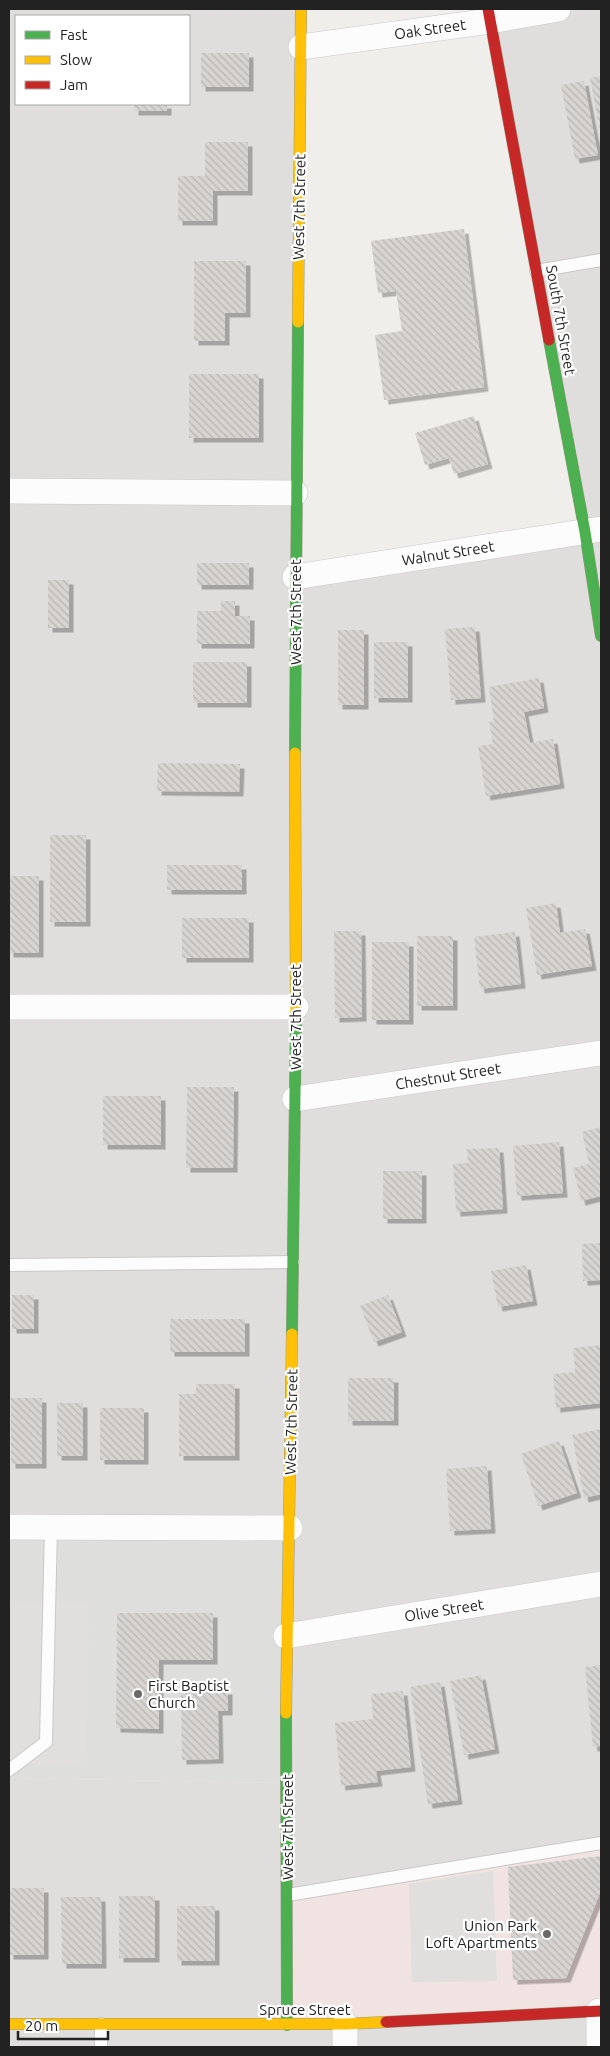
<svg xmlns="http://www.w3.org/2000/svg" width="610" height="2056" font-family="Ubuntu,sans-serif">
<defs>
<pattern id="building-back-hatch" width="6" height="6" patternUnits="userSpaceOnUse" patternTransform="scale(1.25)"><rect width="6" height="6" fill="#d7d4d2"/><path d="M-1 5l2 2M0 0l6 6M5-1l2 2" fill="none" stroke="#b8b6b4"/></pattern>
<filter id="shadow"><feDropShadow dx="4.5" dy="4.5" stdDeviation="0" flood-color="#0004"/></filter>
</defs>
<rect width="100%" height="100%" fill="#f0eeeb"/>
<path fill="#dfdedc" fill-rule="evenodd" d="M 9,9 L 301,9 L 295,577 L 585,532 L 490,21 L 558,9 L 601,9 L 601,2047 L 9,2047 L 9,1778 L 287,1783 L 9,1527 ZM 16,16 L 189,16 L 189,104 L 16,104 Z"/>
<polygon fill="#f1e3e1" points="601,1843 601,2006 287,2025 288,1895"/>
<polygon fill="#dededc" points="9,1527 290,1528 287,1783 9,1778"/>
<g fill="#e0dfde">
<polygon points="9,1601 90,1603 85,1766 9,1763"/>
<polygon points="493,1871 497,1981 412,1982 409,1884"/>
</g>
<g fill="url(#building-back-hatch)" filter="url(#shadow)">
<rect x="201" y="53" width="48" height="34"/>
<polygon points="601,76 601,130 600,131 590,78"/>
<polygon points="584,81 598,155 575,159 561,85"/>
<rect x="134" y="104" width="33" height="7"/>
<polygon points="205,142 248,142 248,191 213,191 213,221 178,221 178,176 205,176"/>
<polygon points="464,229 484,387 384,400 375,335 402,331 396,291 378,293 371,241"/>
<polygon points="194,261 246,261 246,313 225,313 225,341 194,341"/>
<rect x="189" y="374" width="70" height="64"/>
<polygon points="474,416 488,464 454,474 449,458 425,465 415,433"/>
<rect x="197" y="563" width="52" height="22"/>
<rect x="48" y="580" width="21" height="48"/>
<polygon points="221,601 235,601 235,616 250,616 250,644 197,644 197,611 221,611"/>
<polygon points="475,627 481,698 451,700 445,629"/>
<rect x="338" y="630" width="26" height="75"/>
<rect x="374" y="642" width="34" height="56"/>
<rect x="193" y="662" width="54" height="41"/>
<polygon points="539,678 544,708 524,712 530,743 553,739 560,784 486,796 478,746 493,744 489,722 494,721 489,687"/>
<polygon points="158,763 240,764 239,792 157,791"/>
<rect x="50" y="835" width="36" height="87"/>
<rect x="167" y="865" width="75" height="25"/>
<rect x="9" y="876" width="30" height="77"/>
<polygon points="556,903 560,933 585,929 592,966 537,975 526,908"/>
<rect x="182" y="918" width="67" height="40"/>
<polygon points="334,931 361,931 362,1017 335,1018"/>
<polygon points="515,932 521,984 480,989 474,937"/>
<rect x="417" y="936" width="36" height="70"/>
<rect x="372" y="942" width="37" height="78"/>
<polygon points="187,1087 234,1087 233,1168 186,1168"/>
<rect x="103" y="1096" width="58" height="49"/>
<polygon points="601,1127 601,1196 581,1201 573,1168 589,1164 582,1132"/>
<polygon points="559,1142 563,1193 517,1196 513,1146"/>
<polygon points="499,1148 503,1209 456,1212 453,1164 468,1163 467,1149"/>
<rect x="383" y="1171" width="39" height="48"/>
<polygon points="601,1243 601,1280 583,1281 582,1244"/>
<polygon points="526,1265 533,1301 498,1307 491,1271"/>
<rect x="12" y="1295" width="22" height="34"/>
<polygon points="388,1295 402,1332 374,1342 360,1306"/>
<rect x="170" y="1319" width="75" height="33"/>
<polygon points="601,1345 601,1403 556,1408 553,1374 575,1372 573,1348"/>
<rect x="348" y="1378" width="46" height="43"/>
<polygon points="196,1384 235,1384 235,1456 179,1456 179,1394 196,1394"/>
<rect x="11" y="1398" width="31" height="66"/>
<rect x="57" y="1403" width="26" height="53"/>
<rect x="100" y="1408" width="44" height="52"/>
<polygon points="601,1429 601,1494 584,1498 572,1435"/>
<polygon points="559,1441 577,1493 538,1506 521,1454"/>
<polygon points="487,1466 491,1529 450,1531 446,1469"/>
<polygon points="117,1613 213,1613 213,1660 159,1660 159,1729 116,1728"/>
<polygon points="601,1665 601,1746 593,1747 585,1667"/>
<polygon points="481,1675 495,1749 464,1755 450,1681"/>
<polygon points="440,1682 458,1800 428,1804 410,1687"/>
<polygon points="228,1690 228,1711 218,1711 219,1759 182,1760 181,1691"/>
<polygon points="403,1691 411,1767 376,1771 378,1782 341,1786 335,1723 373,1719 371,1694"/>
<polygon points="601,1856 601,1890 566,1978 513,1980 508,1867"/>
<rect x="9" y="1888" width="35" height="67"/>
<rect x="119" y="1896" width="36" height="62"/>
<polygon points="61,1897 101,1897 102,1964 62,1964"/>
<rect x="177" y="1906" width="38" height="55"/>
</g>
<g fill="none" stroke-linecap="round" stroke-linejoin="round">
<g stroke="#c9c8c7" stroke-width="14">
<g id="lane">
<polyline points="536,271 601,260"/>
<polyline points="9,1265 293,1262"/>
<polyline points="9,1770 46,1742 51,1527"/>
<polyline points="288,1895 601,1843"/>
<polyline points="101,2047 101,2024"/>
</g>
</g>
<g stroke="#c9c8c7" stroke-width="26">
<g id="street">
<polyline points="301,47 490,21 558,9"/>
<polyline points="9,491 295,493"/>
<polyline points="295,577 601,529"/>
<polyline points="9,1007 296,1007"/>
<polyline points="295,1099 601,1053"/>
<polyline points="9,1527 290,1528"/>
<polyline points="286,1636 601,1584"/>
<polyline points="345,2047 345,2024"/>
<polyline points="599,2047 599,2011"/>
</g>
</g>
<g stroke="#999a82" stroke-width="12">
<g id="fast">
<polyline points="549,340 585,532 601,636"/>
<polyline points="295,753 298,322"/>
<polyline points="292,1334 296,1013"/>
<polyline points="286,1713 287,2025"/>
</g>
</g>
<g stroke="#999a82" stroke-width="12">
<g id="slow">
<polyline points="298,322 301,9"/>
<polyline points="295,753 296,1013"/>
<polyline points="286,1713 292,1334"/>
<polyline points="9,2024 345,2024 386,2022"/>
</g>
</g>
<g stroke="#999a82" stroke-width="12">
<g id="jam">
<polyline points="488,9 549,340"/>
<polyline points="386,2022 601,2011"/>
</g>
</g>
<use href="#lane" stroke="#fdfcfc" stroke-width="12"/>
<use href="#street" stroke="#fdfcfc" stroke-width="25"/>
<use href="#fast" stroke="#4caf50" stroke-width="11"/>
<use href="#slow" stroke="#ffc107" stroke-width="11"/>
<use href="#jam" stroke="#c62828" stroke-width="11"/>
</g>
<g fill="#6a6968" stroke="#fff" stroke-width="2">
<circle cx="138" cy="1694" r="5"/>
<circle cx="547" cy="1934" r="5"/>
</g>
<g text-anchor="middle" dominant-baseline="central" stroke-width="4.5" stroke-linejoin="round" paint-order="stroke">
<g font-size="15" fill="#222" stroke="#fff">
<text transform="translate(430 29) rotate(-8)">Oak Street</text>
<text transform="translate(299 207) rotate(-89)">West 7th Street</text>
<text transform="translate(561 320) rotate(80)">South 7th Street</text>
<text transform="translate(448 553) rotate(-9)">Walnut Street</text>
<text transform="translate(295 612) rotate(-90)">West 7th Street</text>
<text transform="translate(295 1017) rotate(-90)">West 7th Street</text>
<text transform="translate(448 1076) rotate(-9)">Chestnut Street</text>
<text transform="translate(291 1422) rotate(-89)">West 7th Street</text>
<text transform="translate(444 1610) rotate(-9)">Olive Street</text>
<text transform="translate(287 1827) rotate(-90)">West 7th Street</text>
<text x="305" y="2009">Spruce Street</text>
</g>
<g font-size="15" fill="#222" stroke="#fff" text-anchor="start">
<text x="148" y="1685">First Baptist<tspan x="148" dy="17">Church</tspan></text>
<text x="537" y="1925" text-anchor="end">Union Park<tspan x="537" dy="17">Loft Apartments</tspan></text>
</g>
</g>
<rect width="610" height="2056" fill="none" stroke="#222222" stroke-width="20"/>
<rect x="15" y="15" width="175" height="90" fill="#ffffff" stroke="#a7a7a7"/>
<rect x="25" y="31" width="25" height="8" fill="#4caf50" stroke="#a7a7a7"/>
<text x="60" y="40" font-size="15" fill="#222222">Fast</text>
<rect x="25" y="56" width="25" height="8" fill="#ffc107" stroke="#a7a7a7"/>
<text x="60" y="65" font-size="15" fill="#222222">Slow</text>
<rect x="25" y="81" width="25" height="8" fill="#c62828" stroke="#a7a7a7"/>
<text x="60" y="90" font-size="15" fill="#222222">Jam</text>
<path d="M18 2031v8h90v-8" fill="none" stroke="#222222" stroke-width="2.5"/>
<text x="25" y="2031" font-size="15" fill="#222222" stroke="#ffffff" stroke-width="4" paint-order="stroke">20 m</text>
</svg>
